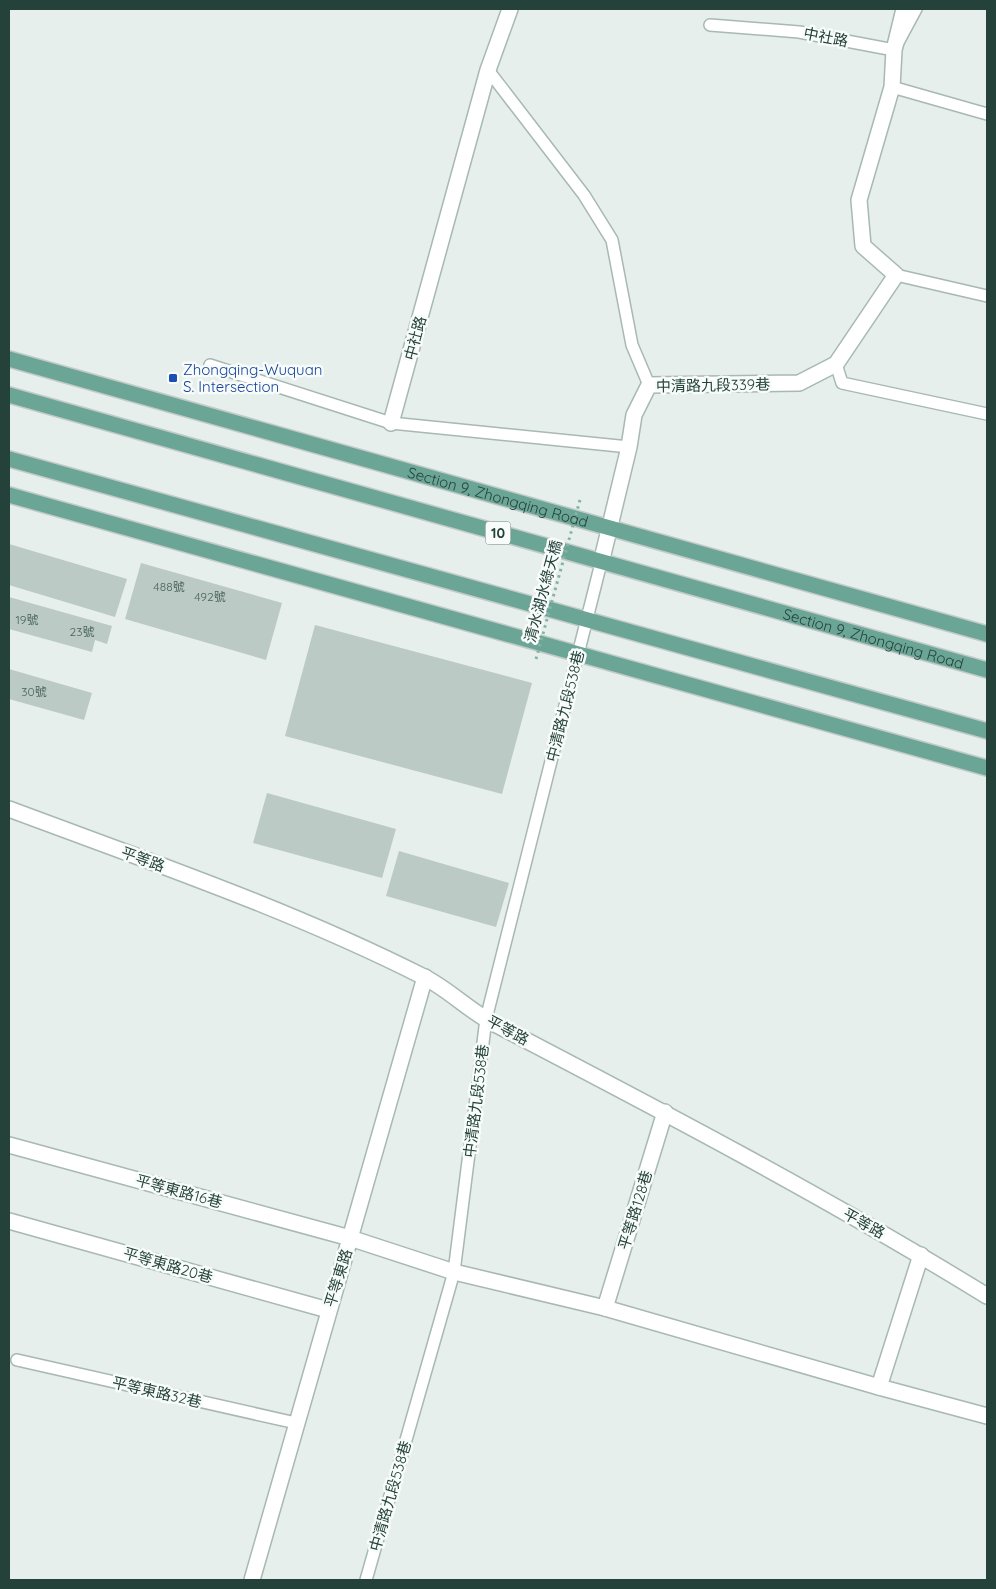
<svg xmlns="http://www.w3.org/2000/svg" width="996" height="1589" font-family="Quicksand,'Noto Sans TC',sans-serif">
<rect width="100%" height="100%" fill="#e6efeb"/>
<g fill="#bbcac4">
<polygon points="9,544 127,579 115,617 9,585"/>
<polygon points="141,563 282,603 266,660 125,619"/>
<polygon points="9,597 112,626 107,644 95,640 92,652 9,629"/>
<polygon points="315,625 532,683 502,794 285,736"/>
<polygon points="9,669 92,693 84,720 9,699"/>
<polygon points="267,793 396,829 382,878 253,843"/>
<polygon points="399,851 509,883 496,927 386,896"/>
</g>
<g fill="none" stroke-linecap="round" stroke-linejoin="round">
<g stroke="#a8b8b2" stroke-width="14">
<g id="service">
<polyline points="710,25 799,32 894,50 916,9"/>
<polyline points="488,70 584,195 612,240 632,345 649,385"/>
<polyline points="892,87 987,114"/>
<polyline points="896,275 987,296"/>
<polyline points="836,364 842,383 987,414"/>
<polyline points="210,365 391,423 629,447"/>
<polyline points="17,1360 296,1423"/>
<polyline points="366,1580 454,1272 486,1019 601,563"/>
</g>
</g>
<g stroke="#a8b8b2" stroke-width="18">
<g id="minor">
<polyline points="391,423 488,70 510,9"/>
<polyline points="601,563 629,447 634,415 649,385 799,383 836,364 896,275 863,246 859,200 892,87 894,50 904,9"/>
<polyline points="9,1145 350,1238 454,1272 605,1308 879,1387 987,1416"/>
<polyline points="9,1221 328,1310"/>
<polyline points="605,1308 665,1112"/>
<polyline points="879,1387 921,1255"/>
<polyline points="252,1580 425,977"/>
</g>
</g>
<g stroke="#a8b8b2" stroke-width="18">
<path id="tertiary" d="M 9,809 C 148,861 289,909 422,976 C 447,988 467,1009 491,1022 C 658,1109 826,1197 987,1296"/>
</g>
<g stroke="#c2cac8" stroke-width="18">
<g id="primary">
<path id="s1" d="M 9,359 L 987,634"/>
<path id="s2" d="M 9,395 L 987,670"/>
<polyline points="9,459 987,731"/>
<polyline points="9,495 987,768"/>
</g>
</g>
<use href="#service" stroke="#fff" stroke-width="11"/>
<use href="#minor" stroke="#fff" stroke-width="15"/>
<use href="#tertiary" stroke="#fff" stroke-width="15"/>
<use href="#primary" stroke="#6aa596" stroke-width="15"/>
<polyline stroke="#86b3a5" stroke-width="3" stroke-dasharray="2.5 4" stroke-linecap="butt" points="536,659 580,500"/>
</g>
<rect fill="#1a4fb4" stroke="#f7fbf9" stroke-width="2" x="168" y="373" width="10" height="10" rx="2.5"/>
<g text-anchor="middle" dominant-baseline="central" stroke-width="5" stroke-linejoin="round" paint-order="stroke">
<g font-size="12" fill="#4a645c">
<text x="169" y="586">488號</text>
<text x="210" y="596">492號</text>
<text x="27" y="619">19號</text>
<text x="82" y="631">23號</text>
<text x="34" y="691">30號</text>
</g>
<rect fill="#f7fbf9" stroke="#637a73" stroke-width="1" x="485.5" y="521.5" width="25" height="23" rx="4"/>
<g font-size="14" font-weight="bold" fill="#24423a">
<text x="498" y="533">10</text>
</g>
<g font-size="15" fill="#24423a" stroke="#f7fbf9">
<text transform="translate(826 37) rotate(11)">中社路</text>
<text transform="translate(415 338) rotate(-75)">中社路</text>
<text transform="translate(713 385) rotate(-1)">中清路九段339巷</text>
<text stroke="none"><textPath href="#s1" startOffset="508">Section 9, Zhongqing Road</textPath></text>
<text transform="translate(543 591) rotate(-75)">清水湖水綠天橋</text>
<text stroke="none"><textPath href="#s2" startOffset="898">Section 9, Zhongqing Road</textPath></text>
<text transform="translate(565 706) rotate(-76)">中清路九段538巷</text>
<text transform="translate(143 859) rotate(20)">平等路</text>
<text transform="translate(508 1030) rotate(28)">平等路</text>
<text transform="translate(476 1101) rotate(-83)">中清路九段538巷</text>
<text transform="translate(179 1191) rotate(15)">平等東路16巷</text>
<text transform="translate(635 1210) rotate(-73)">平等路128巷</text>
<text transform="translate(864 1223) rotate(29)">平等路</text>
<text transform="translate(168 1265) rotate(16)">平等東路20巷</text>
<text transform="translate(338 1278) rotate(-73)">平等東路</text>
<text transform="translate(157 1392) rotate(13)">平等東路32巷</text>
<text transform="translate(390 1496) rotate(-74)">中清路九段538巷</text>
</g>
<g font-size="15" fill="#164399" stroke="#f7fbf9" text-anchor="start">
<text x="183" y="369">Zhongqing-Wuquan<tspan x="183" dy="17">S. Intersection</tspan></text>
</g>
</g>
<rect width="996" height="1589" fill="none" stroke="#24423a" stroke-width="20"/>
</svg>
